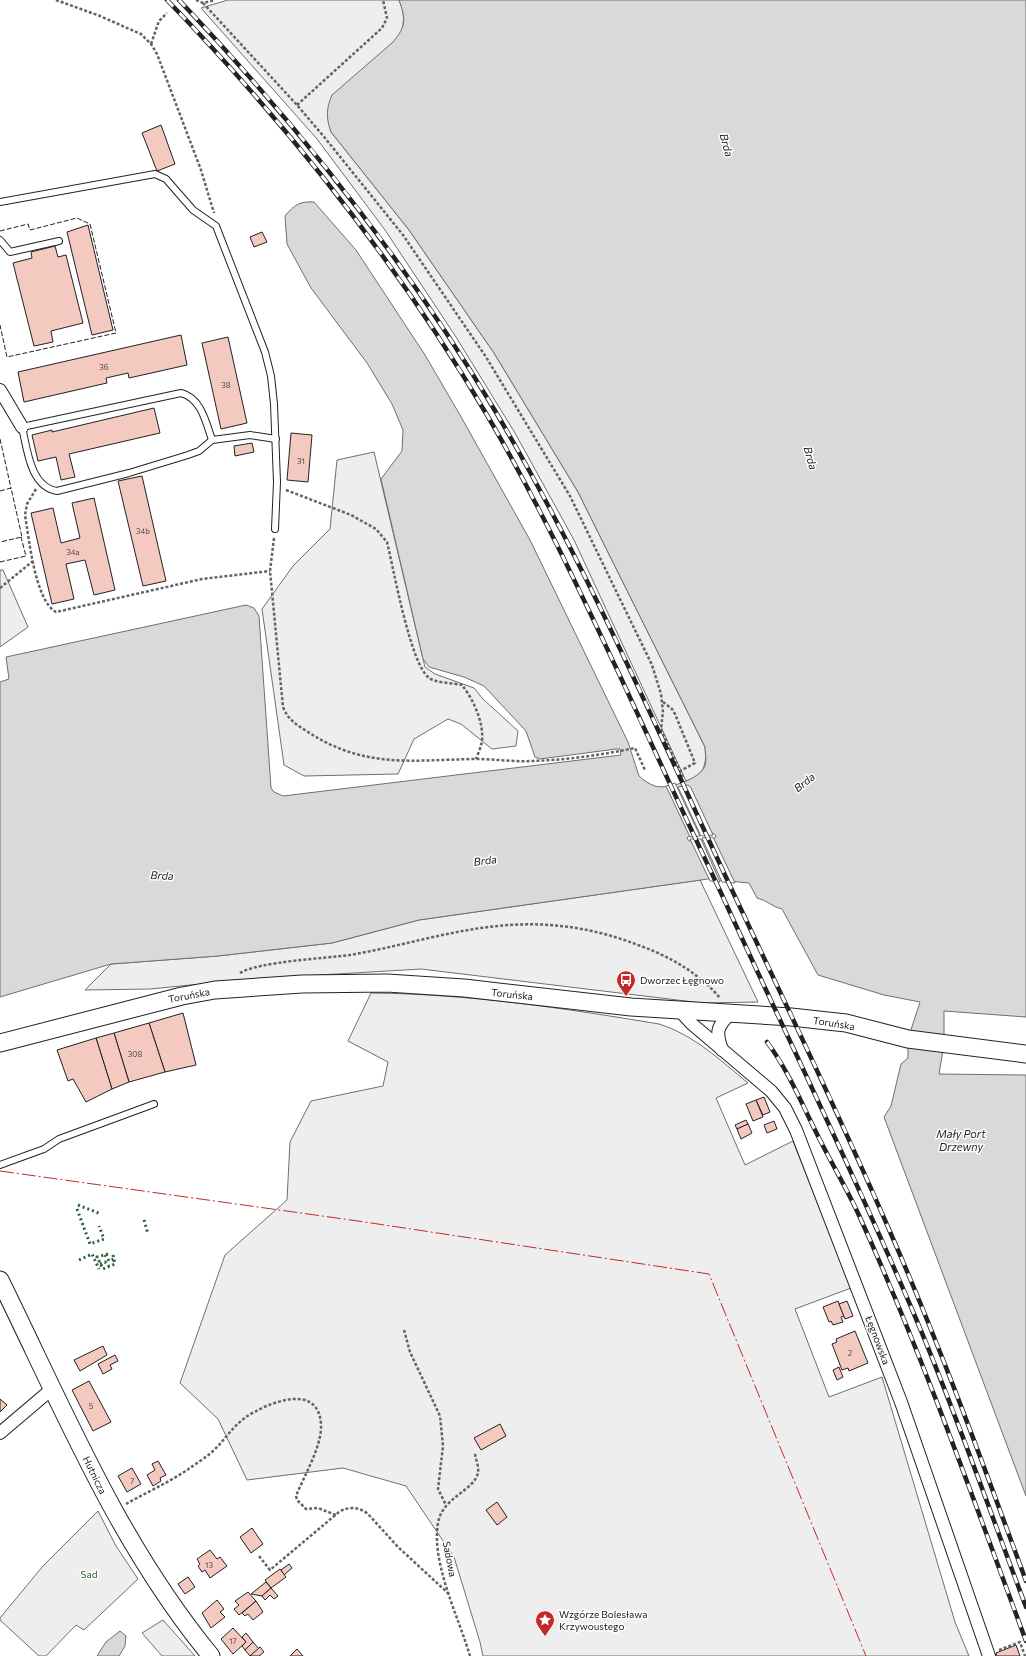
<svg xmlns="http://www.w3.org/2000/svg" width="1026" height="1656" font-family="Commissioner,sans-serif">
<rect width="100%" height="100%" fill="#fff"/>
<g fill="#eee" stroke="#6f6f6f">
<path d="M 228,0 L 399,0 C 404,12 405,20 401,33 L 331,132 L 409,230 L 494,353 L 578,492 L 705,747 C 707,765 704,775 686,781 L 574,540 L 515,433 L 456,337 L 385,230 L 317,139 L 201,8 Z"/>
<polygon points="374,452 425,667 435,674 474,688 483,699 518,731 516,746 492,749 461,724 448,719 414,739 398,774 304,776 284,765 262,609 293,566 330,529 337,460"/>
<polygon points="0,570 3,570 28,627 0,647"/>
<polygon points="700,880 758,1002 702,1003 421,969 252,979 150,989 85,990 111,964 218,956 332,943 419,920"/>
<path d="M 371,993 C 469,994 563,1008 659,1024 C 694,1035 720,1060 748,1083 L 716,1098 L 745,1165 L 793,1141 L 851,1288 L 795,1309 L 829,1397 L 882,1377 L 955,1622 L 969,1656 L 483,1656 L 480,1642 L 454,1557 L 406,1486 L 343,1468 L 247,1480 L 218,1419 L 180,1383 L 225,1255 L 287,1200 L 290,1142 L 311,1101 L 383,1086 L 388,1062 L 348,1041 Z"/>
<polygon points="98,1511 116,1546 138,1579 84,1630 76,1625 46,1656 39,1656 0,1620 0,1618 43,1566"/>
<polygon points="163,1620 195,1656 162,1656 142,1633"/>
</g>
<g fill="#d9d9d9" stroke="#6f6f6f" fill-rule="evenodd">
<path d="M 399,0 L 1026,0 L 1026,1017 L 944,1011 L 944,1044 L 939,1074 L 1026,1075 L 1026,1496 L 884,1117 L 891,1106 L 901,1064 L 908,1058 L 908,1039 L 920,1002 L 884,995 L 818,975 L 782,909 C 772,907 767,900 757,898 L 749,883 L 708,879 L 419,920 L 332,943 L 218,956 L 111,964 L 0,997 L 0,682 L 9,679 L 6,657 L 246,605 L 254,608 L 259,616 L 271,788 L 274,792 L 283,796 L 621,755 L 620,749 L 616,749 L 540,759 L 535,757 L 526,731 L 484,686 L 464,677 L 429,667 L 423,659 L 381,479 L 402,451 L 403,430 L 392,404 L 367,363 L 311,288 L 287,244 L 285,216 C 294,205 300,201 314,202 L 356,250 L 425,355 L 460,415 L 530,540 L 628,742 L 639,776 C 643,780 649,784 655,786 C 668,790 700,779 705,766 C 707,760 705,753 705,747 L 578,492 L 494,353 L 409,230 L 331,132 C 326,118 326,109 332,95 L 393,42 C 406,27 406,19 399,0 ZM 713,833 L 716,836 L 713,840 L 689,841 L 687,838 L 689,836 Z"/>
<polygon points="120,1631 126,1636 125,1646 119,1656 97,1656 106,1642"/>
</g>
<g fill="#fff" stroke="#6f6f6f">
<polygon points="675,783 700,836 690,837 666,786"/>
<polygon points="688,785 691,788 713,835 701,836 678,787"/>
<polygon points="713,837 735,883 722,882 702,838"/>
<polygon points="690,839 701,839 720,882 710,881"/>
</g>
<g fill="#f3c9c0" stroke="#222">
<polygon points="161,125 175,164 157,171 142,133"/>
<polygon points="88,225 113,330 92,335 67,232"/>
<polygon points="262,232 267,242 254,247 250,237"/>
<polygon points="55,246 58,257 66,255 83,323 51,331 53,342 34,346 13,263 32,258 31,252"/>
<polygon points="181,335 187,365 129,378 128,373 106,378 107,383 24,402 18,372"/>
<polygon points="228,337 247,423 221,429 202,343"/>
<polygon points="154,408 160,433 69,454 75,477 61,480 56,457 38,461 32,435 52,430 52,432"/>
<polygon points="291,433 312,435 308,482 287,480"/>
<polygon points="252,443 254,452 235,456 234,446"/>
<polygon points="142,476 166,581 143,586 118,481"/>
<polygon points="94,498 115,590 94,595 85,560 66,564 74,599 52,604 31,513 53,508 61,543 80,538 72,503"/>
<polygon points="183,1013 196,1065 165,1072 149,1023"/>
<polygon points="149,1023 165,1072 129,1082 114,1033"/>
<polygon points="114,1033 129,1082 112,1089 96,1038"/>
<polygon points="96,1038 112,1089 86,1102 73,1079 68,1081 57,1050"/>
<polygon points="764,1097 770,1112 763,1115 756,1100"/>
<polygon points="756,1100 763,1117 753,1121 746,1104"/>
<polygon points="746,1120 748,1124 737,1129 735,1125"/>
<polygon points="774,1121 777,1129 767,1133 764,1125"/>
<polygon points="748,1124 752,1133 741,1139 737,1129"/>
<polygon points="838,1301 844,1316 841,1317 843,1322 833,1325 831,1321 829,1322 823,1307"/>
<polygon points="847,1301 853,1316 845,1319 839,1304"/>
<polygon points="855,1331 868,1363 849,1371 848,1368 842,1370 832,1344 837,1342 836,1339"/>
<polygon points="103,1346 107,1355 80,1371 74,1360"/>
<polygon points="115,1355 118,1361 110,1365 112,1369 103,1374 98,1364"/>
<polygon points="839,1367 843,1377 837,1380 833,1370"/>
<polygon points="89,1381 111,1422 93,1431 72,1390"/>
<polygon points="0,1399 7,1405 0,1412"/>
<polygon points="500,1424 506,1436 481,1450 474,1438"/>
<polygon points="158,1461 166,1475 160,1478 161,1481 153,1486 147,1475 155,1470 152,1464"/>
<polygon points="132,1468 141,1484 127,1492 118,1476"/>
<polygon points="497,1502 507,1517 497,1525 486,1510"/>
<polygon points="252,1528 263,1544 251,1553 240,1537"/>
<polygon points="210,1550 217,1559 220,1557 227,1566 210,1578 205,1570 202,1572 198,1566 200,1564 197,1559"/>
<polygon points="289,1564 292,1568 284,1575 281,1570"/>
<polygon points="280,1569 286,1577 271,1588 265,1580"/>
<polygon points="188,1577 195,1587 185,1594 178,1584"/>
<polygon points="266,1582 271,1588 262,1596 251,1594"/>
<polygon points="271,1588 278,1596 274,1599 270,1595 265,1600 262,1596"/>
<polygon points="248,1592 256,1601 239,1615 234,1609 239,1605 235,1601"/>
<polygon points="217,1600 224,1609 220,1612 225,1617 211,1628 202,1613"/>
<polygon points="256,1601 263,1612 253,1620 248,1614 245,1616 242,1613"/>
<polygon points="233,1628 246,1642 233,1654 221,1639"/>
<polygon points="246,1633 253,1642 245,1650 242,1646 246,1642 242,1637"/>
<polygon points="253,1642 259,1649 250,1656 245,1650"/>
<polygon points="1016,1645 1020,1656 997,1656 996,1653"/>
<polygon points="260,1647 264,1652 259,1656 250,1656"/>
<polygon points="297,1649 303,1656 290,1656"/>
</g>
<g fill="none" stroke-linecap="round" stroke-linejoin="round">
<g stroke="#222" stroke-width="8">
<g id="lane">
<polyline points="0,202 155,174 166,179 193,210 216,226 265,352 271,376 274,404 277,482 275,529"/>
<polyline points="0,240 10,252 59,241"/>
<path d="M 212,440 L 199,451 L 188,455 L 129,473 L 57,491 C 30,487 27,448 22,427 L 181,393 C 201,398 206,422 212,440 L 250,435 L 276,439"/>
<polyline points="0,1165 44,1149 59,1139 154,1104"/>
</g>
</g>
<g stroke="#222" stroke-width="14">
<g id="street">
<polyline points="0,390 22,427"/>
<polyline points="680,1011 692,1024 771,1091 785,1108 796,1130 901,1402 989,1656"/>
<path d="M 722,1050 C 716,1033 716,1027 730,1014"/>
<polyline points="0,1433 53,1388"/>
</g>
</g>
<g stroke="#222" stroke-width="19">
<g id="secondary">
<polyline points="0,1043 182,996 215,990 302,984 387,983 464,988 631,1007 791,1017 846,1023 908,1039 1026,1054"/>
<path d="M 0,1280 C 64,1410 118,1543 211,1656"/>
</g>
</g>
<g stroke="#646464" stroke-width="2.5" stroke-dasharray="3 2" stroke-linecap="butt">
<polyline points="56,0 100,16 141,34 151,44 157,54 201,170 214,213"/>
<polyline points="196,0 203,3 215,0"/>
<polyline points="203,3 297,105 325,138 403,235 486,357 570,496 652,665 661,694 663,712 661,729 683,777"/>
<polyline points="151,44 159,21 167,13"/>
<polyline points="297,105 382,28 387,18 383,0"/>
<path d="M 36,489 L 27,504 L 25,515 C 29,538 35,601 56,612 L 202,579 L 270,571"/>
<path d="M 286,490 L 351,515 L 376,529 L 387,542 C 394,570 410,663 429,678 C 436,683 453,683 462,685 C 473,699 484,722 482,741 C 481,747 478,754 476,759"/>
<path d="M 274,538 L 270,571 L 283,707 C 288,720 297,725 308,732 C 365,769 412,760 475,759 C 494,759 513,762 532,761 C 566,760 601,755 635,748 L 645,770"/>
<polyline points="0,588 33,561"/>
<polyline points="663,702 672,709 675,714 695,763 680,771"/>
<path d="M 240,973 C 257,962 326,958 350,955 C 403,946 457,928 510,925 C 554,922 597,929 638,945 C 669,956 699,973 720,998"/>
<polyline points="404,1330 410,1352 440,1416 443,1446 438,1489 446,1505"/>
<path d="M 126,1504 C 147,1492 170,1482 190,1468 C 197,1463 205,1458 212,1452 C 224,1441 232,1427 246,1417 C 267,1403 319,1381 321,1425 C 322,1446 304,1476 296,1496 L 297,1500 L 306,1509 L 318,1508 L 336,1515"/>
<path d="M 259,1556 L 270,1570 L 339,1512 C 349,1506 359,1507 368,1514 L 398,1547 L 450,1595"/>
<polyline points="999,1650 1020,1642 1025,1656"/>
<path d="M 470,1656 C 459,1618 431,1563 438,1523 C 442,1497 476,1490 478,1472 C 479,1467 476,1460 475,1454"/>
</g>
<use href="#lane" stroke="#fff" stroke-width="6"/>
<use href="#street" stroke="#fff" stroke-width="12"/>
<use href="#secondary" stroke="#fff" stroke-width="17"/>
<g stroke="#222" stroke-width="4.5">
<g id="rail">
<path d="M 167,0 C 289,126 398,264 487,415 C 537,500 579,589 621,678 C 654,750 688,823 722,895 C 786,1035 854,1173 914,1314 C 955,1410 989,1509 1026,1607"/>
<path d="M 179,0 C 298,125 405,260 494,409 C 585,562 656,727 731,888 C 785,1003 841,1118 891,1234 C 941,1348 983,1464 1026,1581"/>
<path d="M 767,1042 C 790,1073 803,1107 820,1140 C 834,1168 850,1194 862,1222 C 924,1359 974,1501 1026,1641"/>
</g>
</g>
<use href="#rail" stroke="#fff" stroke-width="3" stroke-dasharray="9" stroke-linecap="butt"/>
<g stroke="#2f5e38" stroke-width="3" stroke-dasharray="2 3" stroke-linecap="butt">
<polyline points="78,1205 101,1214"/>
<polyline points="77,1209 90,1244 104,1239 99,1226"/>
<polyline points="144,1220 148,1234"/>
<polyline points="108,1254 97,1257 103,1269 115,1264 113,1255"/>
<polyline points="105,1255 109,1261 114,1259"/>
<polyline points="79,1260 92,1254 99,1269"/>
<polyline points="100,1264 105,1262 109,1266"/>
</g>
<g stroke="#222" stroke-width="1" stroke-dasharray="5 2" stroke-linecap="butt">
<polyline points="0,231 28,224 30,230 77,218 90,224 116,333 7,357 0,325"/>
<polyline points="0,439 11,488 10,489"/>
<polyline points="0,491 11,488 22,537 0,542"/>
<polyline points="0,562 26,556 21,537"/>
</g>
<polyline stroke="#c62828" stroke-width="1" stroke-dasharray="14 3 2 3" stroke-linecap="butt" points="0,1171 358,1221 709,1274 866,1656"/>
</g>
<defs>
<g id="bus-pin" transform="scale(1)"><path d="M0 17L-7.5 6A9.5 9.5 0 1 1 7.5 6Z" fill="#c62828" stroke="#fff"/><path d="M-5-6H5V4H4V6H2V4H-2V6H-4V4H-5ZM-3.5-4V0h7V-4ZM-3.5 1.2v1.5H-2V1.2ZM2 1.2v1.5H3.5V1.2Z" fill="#fff"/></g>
<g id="sight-pin" transform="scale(1)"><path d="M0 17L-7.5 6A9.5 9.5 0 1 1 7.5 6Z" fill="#c62828" stroke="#fff"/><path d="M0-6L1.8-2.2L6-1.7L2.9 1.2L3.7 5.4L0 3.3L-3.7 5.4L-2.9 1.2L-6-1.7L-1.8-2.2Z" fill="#fff"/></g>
</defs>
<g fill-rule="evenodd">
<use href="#bus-pin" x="626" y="980"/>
<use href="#sight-pin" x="545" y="1620"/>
</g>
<g text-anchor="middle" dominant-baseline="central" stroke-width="3" stroke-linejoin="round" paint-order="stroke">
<g font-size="8" fill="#564c4a">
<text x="104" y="367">36</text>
<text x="226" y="385">38</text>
<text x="301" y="461">31</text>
<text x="143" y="531">34b</text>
<text x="73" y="552">34a</text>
<text x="135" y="1054">308</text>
<text x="850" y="1353">2</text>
<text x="91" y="1406">5</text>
<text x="132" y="1481">7</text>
<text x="209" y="1565">13</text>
<text x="233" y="1641">17</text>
</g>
<g font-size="10" fill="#222" stroke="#fff" text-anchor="start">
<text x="640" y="980">Dworzec Łęgnowo</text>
<text x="559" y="1614">Wzgórze Bolesława<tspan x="559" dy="12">Krzywoustego</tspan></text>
</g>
<g font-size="10" fill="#222" stroke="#fff">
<text transform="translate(512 994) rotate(6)">Toruńska</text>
<text transform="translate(189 995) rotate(-11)">Toruńska</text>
<text transform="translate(834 1023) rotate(9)">Toruńska</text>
<text transform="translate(878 1340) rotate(69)">Łęgnowska</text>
<text transform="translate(95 1475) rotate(64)">Hutnicza</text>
<text transform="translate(450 1559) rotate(79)">Sadowa</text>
</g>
<g font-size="10" fill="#2f5e38" stroke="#fff">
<text x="89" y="1574">Sad</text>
</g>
<g font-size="11" font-style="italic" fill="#222" stroke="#fff">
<text transform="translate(727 145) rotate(75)">Brda</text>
<text transform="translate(811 458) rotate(75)">Brda</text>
<text transform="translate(804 782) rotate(-39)">Brda</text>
<text transform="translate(485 860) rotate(-7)">Brda</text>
<text transform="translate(162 875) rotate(2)">Brda</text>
<text x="961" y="1133">Mały Port<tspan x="961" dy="13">Drzewny</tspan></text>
</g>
</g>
</svg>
